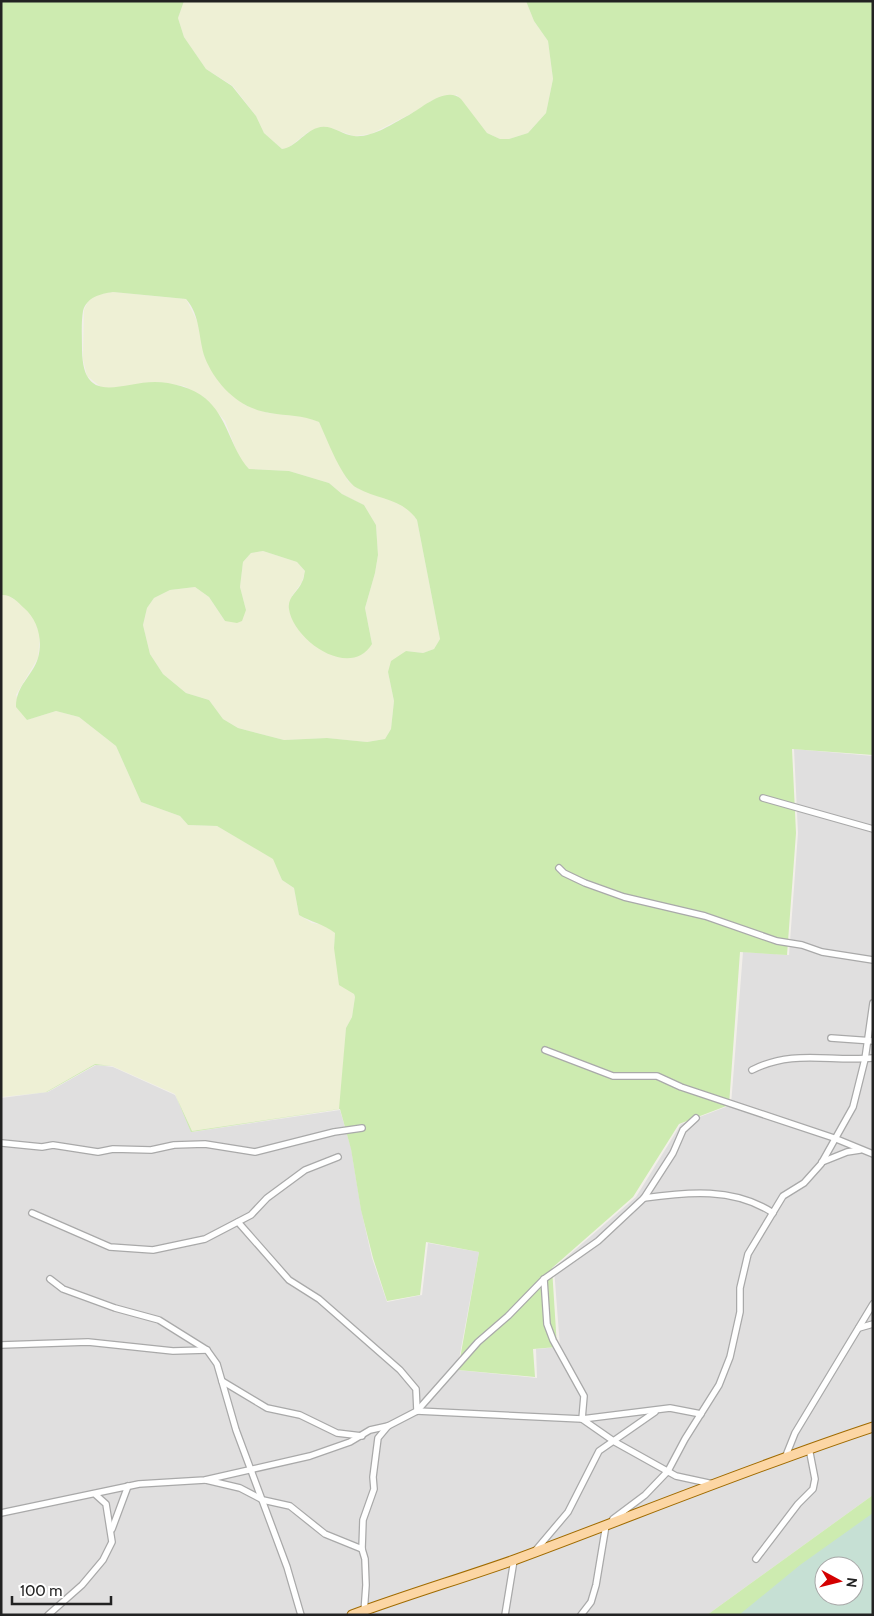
<svg xmlns="http://www.w3.org/2000/svg" width="874" height="1616" font-family="Cabin,sans-serif">
<rect width="100%" height="100%" fill="#f2efe9"/>
<polygon fill="#e0dfdf" points="794,749 873,756 873,1495 707,1615 1,1615 1,1098 48,1092 96,1065 113,1067 175,1095 192,1132 340,1110 351,1148 361,1209 372,1258 387,1302 422,1295 428,1243 479,1252 457,1370 537,1378 536,1349 560,1347 554,1268 636,1197 681,1124 731,1105 743,952 789,955 798,833"/>
<g fill="#eef0d5">
<polygon points="184,1 526,1 534,21 548,41 553,79 546,113 528,133 509,139 500,139 487,133 457,95 433,100 418,110 371,134 354,136 331,128 308,132 288,148 282,149 264,133 256,116 233,86 206,69 184,37 178,18"/>
<polygon points="113,292 186,299 198,323 205,358 245,405 268,413 303,415 319,422 348,481 357,488 401,504 411,511 417,520 440,639 434,649 423,653 406,651 388,672 394,701 391,729 385,739 367,742 327,738 284,740 238,728 223,719 209,700 186,693 163,674 150,654 143,625 147,608 154,598 170,590 195,587 209,597 225,621 246,610 240,587 243,562 251,553 263,551 297,562 305,571 302,582 292,596 372,644 365,608 375,573 378,555 376,525 364,505 342,494 329,483 289,471 249,469 240,460 225,421 205,398 184,386 155,382 113,389 101,387 87,376 83,359 84,310 89,299 100,294"/>
<polygon points="1,595 7,595 17,601 32,614 40,634 38,658 16,695 27,720 56,711 79,717 116,746 141,802 180,816 188,825 217,826 274,859 282,880 294,888 299,915 312,923 326,925 335,933 334,948 355,997 352,1017 346,1028 340,1109 192,1131 175,1094 112,1066 95,1064 46,1092 1,1097"/>
</g>
<g fill="#cdebb0" fill-rule="evenodd">
<path d="M 1,1 L 184,1 L 178,18 L 184,37 L 206,69 L 232,86 L 256,116 L 264,133 L 282,149 C 296,147 304,132 317,128 C 330,123 342,135 354,136 C 372,138 392,124 407,116 C 421,109 446,85 461,99 L 487,133 L 500,139 L 509,139 L 528,133 L 546,113 L 553,79 L 548,41 L 534,21 L 526,1 L 873,1 L 873,755 L 792,749 L 796,833 L 787,955 L 740,952 L 729,1105 L 679,1124 L 633,1197 L 552,1268 L 557,1347 L 533,1349 L 535,1377 L 458,1370 L 479,1252 L 426,1242 L 420,1295 L 387,1301 L 373,1258 L 361,1210 L 351,1149 L 340,1109 L 191,1132 L 175,1094 L 112,1066 L 95,1065 L 47,1092 L 1,1097 L 46,1092 L 95,1064 L 112,1066 L 175,1094 L 192,1131 L 339,1109 L 346,1028 L 352,1017 L 355,997 L 354,994 L 339,985 L 334,948 L 335,933 C 324,924 311,922 299,915 L 294,888 L 282,880 L 273,859 L 217,826 L 188,825 L 180,816 L 141,802 L 116,746 L 79,717 L 56,711 L 27,720 L 16,707 C 16,685 32,677 38,658 C 43,640 38,620 24,608 C 18,602 11,594 1,595 ZM 113,292 L 186,299 C 201,316 198,338 205,358 C 216,385 240,409 270,413 C 288,416 302,415 319,422 C 327,439 342,480 357,488 C 379,500 402,498 417,520 L 440,639 L 434,649 L 423,653 L 406,651 L 391,661 L 388,672 L 394,701 L 391,729 L 385,739 L 367,742 L 327,738 L 284,740 L 238,728 L 223,719 L 209,700 L 186,693 L 163,674 L 150,654 L 143,625 L 147,608 L 154,598 L 170,590 L 195,587 L 209,597 L 225,621 L 237,623 L 242,621 L 246,610 L 240,587 L 243,562 L 251,553 L 263,551 L 297,562 L 305,571 C 304,574 304,579 302,582 C 298,592 287,597 289,609 C 293,640 350,680 372,644 L 365,608 L 375,573 L 378,555 L 376,525 L 364,505 L 342,494 L 329,483 L 289,471 L 249,469 C 230,448 228,417 205,398 C 193,388 171,382 155,382 C 121,382 83,407 82,350 C 82,337 81,323 83,311 C 87,297 100,294 113,292 Z"/>
<path d="M 873,1495 L 873,1615 L 707,1615 ZM 824,1566 L 854,1566 L 854,1596 L 824,1596 Z"/>
</g>
<path fill="#c6e0d4" fill-rule="evenodd" d="M 873,1513 L 873,1615 L 739,1615 L 800,1565 ZM 824,1566 L 854,1566 L 854,1596 L 824,1596 Z"/>
<g fill="none" stroke-linecap="round" stroke-linejoin="round">
<g stroke="#a9a9a9" stroke-width="8">
<g id="minor">
<polyline points="763,798 873,829"/>
<polyline points="559,868 564,873 585,883 624,897 705,916 777,941 802,945 822,952 873,960"/>
<polyline points="831,1038 873,1041"/>
<polyline points="545,1050 613,1076 657,1076 681,1087 834,1138 873,1154"/>
<path d="M 752,1070 C 793,1049 829,1062 873,1058"/>
<polyline points="2,1143 42,1147 53,1145 98,1152 113,1149 151,1150 174,1145 205,1144 255,1152 334,1132 362,1128"/>
<polyline points="822,1162 847,1152 860,1150"/>
<path d="M 644,1198 C 687,1192 734,1187 773,1213"/>
<polyline points="32,1213 110,1247 153,1250 205,1239 251,1215 267,1198 305,1170 338,1157"/>
<polyline points="50,1279 63,1289 115,1308 159,1320 207,1350 217,1364 236,1430 287,1567 301,1615"/>
<polyline points="544,1279 547,1324 553,1340 584,1396 582,1419 670,1408 701,1414"/>
<polyline points="859,1328 873,1324"/>
<polyline points="1,1345 88,1342 173,1351 207,1350"/>
<polyline points="222,1381 267,1408 300,1415 337,1433 362,1436"/>
<polyline points="417,1411 478,1342 508,1316 544,1279 598,1241 644,1198 673,1153 683,1130 696,1118"/>
<polyline points="417,1411 582,1419 615,1442 676,1476 713,1484"/>
<polyline points="785,1458 795,1433 873,1304"/>
<polyline points="206,1480 240,1488 263,1500 290,1506 325,1534 362,1549"/>
<polyline points="1,1513 139,1484 205,1480 310,1456 350,1442 370,1430 388,1426 417,1411 416,1389 400,1370 319,1299 289,1280 238,1222"/>
<polyline points="613,1519 645,1495 668,1471 685,1439 719,1385 730,1357 740,1312 740,1288 748,1254 783,1196 804,1183 821,1164 853,1107 865,1059 873,1003"/>
<polyline points="112,1529 128,1486"/>
<polyline points="535,1551 568,1512 599,1451 655,1412"/>
<polyline points="756,1559 798,1504 813,1489 815,1479 809,1448"/>
<polyline points="364,1613 366,1585 365,1559 362,1549 363,1520 374,1489 373,1477 378,1438 388,1426"/>
<polyline points="48,1615 82,1585 103,1560 112,1542 106,1504 96,1495"/>
<polyline points="505,1615 514,1560"/>
<polyline points="581,1615 591,1602 596,1585 606,1525"/>
</g>
</g>
<g stroke="#a06b00" stroke-width="11">
<path id="primary" d="M 352,1615 C 406,1595 460,1579 514,1560 C 633,1516 752,1467 873,1427"/>
</g>
<use href="#minor" stroke="#fff" stroke-width="5.5"/>
<use href="#primary" stroke="#fcd6a4" stroke-width="9"/>
</g>
<rect width="874" height="1616" fill="none" stroke="#222222" stroke-width="5"/>
<g transform="translate(839 1581) rotate(97)"><circle r="24" fill="#ffffff" stroke="#a7a7a7"/>
<path d="M0-4L9 19L0 12L-9 19Z" fill="#d40000"/>
<text y="-8" font-size="14" font-weight="bold" text-anchor="middle" fill="#222222">N</text>
</g>
<path d="M12 1596v8h99v-8" fill="none" stroke="#222222" stroke-width="2.5"/>
<text x="20" y="1596" font-size="15" fill="#222222" stroke="#ffffff" stroke-width="4" paint-order="stroke">100 m</text>
</svg>
